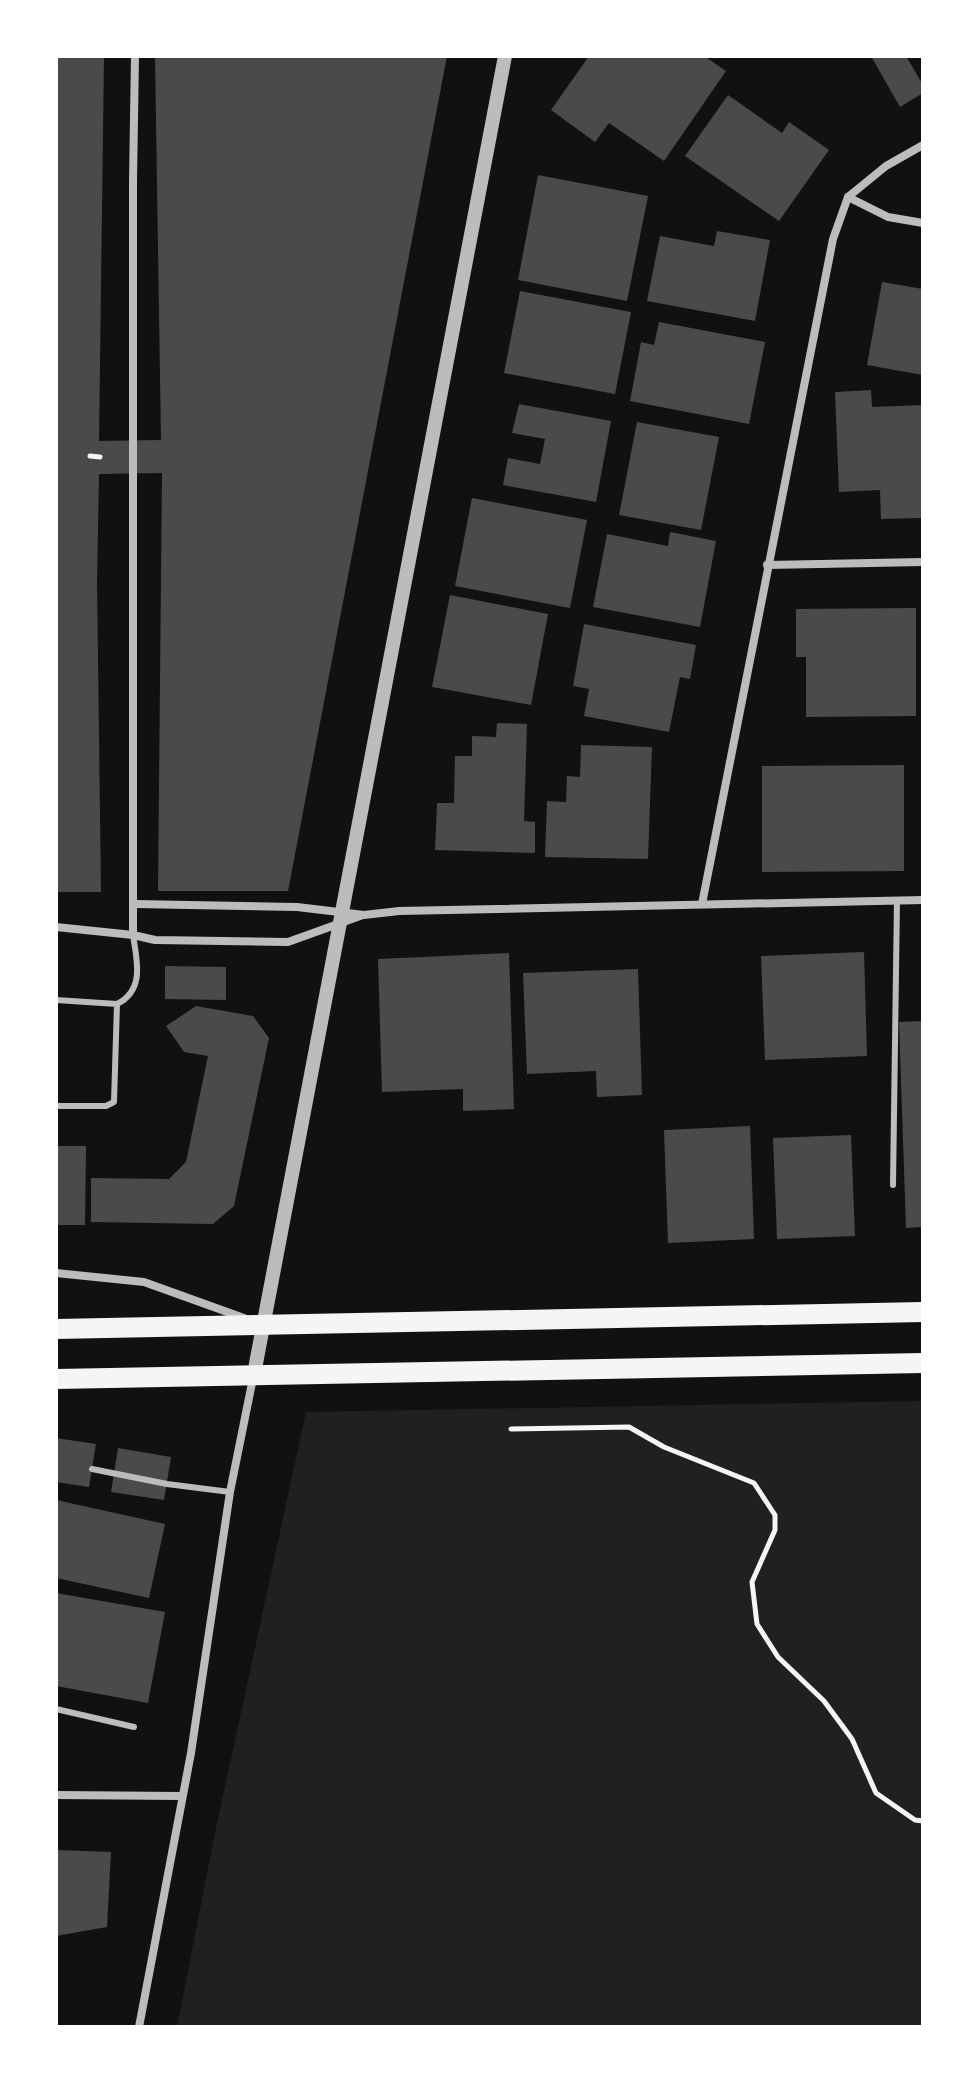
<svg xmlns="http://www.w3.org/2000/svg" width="979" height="2083" font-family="'PT Serif',serif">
<rect width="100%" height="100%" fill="#111"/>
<polygon fill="#202020" points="923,1401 923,2027 177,2027 215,1833 306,1412"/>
<g fill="#4a4a4a">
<polygon points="56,56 104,56 99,441 161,440 155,56 447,56 288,891 158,891 162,473 99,474 97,582 101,892 56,892"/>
<polygon points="589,56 704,56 726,71 664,161 609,123 595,142 551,110"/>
<polygon points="871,56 906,56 923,85 923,93 900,107"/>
<polygon points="728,95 782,133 789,122 829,150 779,221 685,156"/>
<polygon points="538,175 648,196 627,301 518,280"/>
<polygon points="717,231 770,240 755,321 647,301 660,236 714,246"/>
<polygon points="882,282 923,289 923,375 867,365"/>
<polygon points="520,291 631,312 615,394 504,373"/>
<polygon points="659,322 765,342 749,424 630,401 641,342 654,345"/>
<polygon points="871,390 872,407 923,405 923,518 881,519 880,490 839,492 835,392"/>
<polygon points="519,404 611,421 596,502 503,485 508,458 540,464 545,439 512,433"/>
<polygon points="637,422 719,437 701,530 619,515"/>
<polygon points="472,498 587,520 570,608 455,586"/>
<polygon points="670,532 716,541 700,627 593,607 607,534 668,546"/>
<polygon points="450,595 548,614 531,705 432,687"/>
<polygon points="916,608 916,716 806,717 806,657 796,657 796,609"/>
<polygon points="584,624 696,645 690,679 680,677 669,732 584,716 589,689 573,686"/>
<polygon points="497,723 527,724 524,821 535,822 535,853 435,850 437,803 454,803 455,756 472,756 472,736 496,737"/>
<polygon points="581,745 652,747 648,859 545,857 547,801 566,802 567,776 580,777"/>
<polygon points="904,765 904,871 762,872 762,766"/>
<polygon points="864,952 867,1056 765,1060 761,956"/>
<polygon points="509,953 514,1109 463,1111 463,1089 382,1092 378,959"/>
<polygon points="165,966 226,967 226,1000 165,999"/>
<polygon points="638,969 642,1095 597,1097 596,1071 527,1074 523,973"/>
<polygon points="196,1006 253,1016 269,1038 234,1206 213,1224 91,1222 91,1178 169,1179 186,1162 208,1056 184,1052 166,1026"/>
<polygon points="923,1021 923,1227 906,1228 899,1022"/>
<polygon points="750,1126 754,1239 668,1243 664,1130"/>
<polygon points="851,1135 855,1236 777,1239 773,1138"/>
<polygon points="56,1146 86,1146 85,1225 56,1225"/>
<polygon points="56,1438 96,1444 89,1487 56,1482"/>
<polygon points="118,1448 171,1457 164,1500 111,1492"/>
<polygon points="56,1500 165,1524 149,1598 56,1578"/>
<polygon points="56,1593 165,1612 148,1703 56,1686"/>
<polygon points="56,1850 111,1852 107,1927 56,1936"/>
</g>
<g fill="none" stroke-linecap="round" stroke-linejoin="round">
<g stroke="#f5f5f5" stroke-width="5">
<polyline points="90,456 100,457"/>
<polyline points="511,1429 629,1427 664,1447 754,1483 775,1515 775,1530 752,1582 757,1624 778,1657 824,1701 852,1739 876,1793 915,1820 923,1821"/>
</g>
<g stroke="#bcbcbc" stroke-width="6">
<polyline points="56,1000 117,1004 114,1102 106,1106 56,1106"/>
<path d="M 117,1004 C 145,990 137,961 133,935"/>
<polyline points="893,1185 897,900"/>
<polyline points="92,1469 167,1484 230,1492"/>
<polyline points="56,1709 134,1727"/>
</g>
<g stroke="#bcbcbc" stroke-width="8">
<polyline points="848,197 888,217 923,223"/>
<polyline points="767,565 923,562"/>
<polyline points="135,904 297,907 364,915 399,911 923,900"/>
<polyline points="702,904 833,239 848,197 886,166 923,145"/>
<polyline points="56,927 133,935 155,940 288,942 363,915"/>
<polyline points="133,935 133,181 135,56"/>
<polyline points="56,1273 144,1282 244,1318"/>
<polyline points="56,1795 181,1796"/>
<polyline points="139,2027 191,1753 230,1492 253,1378"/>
</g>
<polyline stroke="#bcbcbc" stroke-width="14" points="254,1374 505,56"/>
<g stroke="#f5f5f5" stroke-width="20">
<polyline points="56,1329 923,1312"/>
<polyline points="56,1379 923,1363"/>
</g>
</g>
<rect width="979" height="2083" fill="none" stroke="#ffffff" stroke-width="116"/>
</svg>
